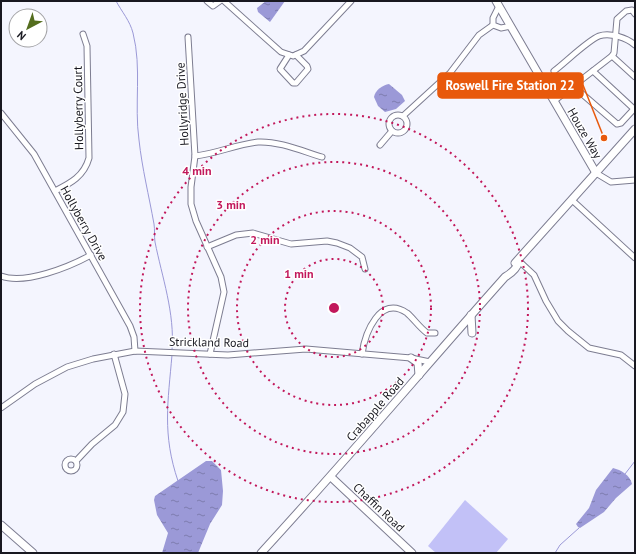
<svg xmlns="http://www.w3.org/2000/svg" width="636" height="554" font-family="'PT Sans',sans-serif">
<defs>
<pattern id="water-ripples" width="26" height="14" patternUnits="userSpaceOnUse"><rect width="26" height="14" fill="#9b99d7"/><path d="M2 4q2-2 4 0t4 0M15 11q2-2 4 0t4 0" fill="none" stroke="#7d7cae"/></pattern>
</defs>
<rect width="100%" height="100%" fill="#f4f5fe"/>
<polygon fill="#c2c1f7" points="465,500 508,539 496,553 436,553 428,546"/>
<g fill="url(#water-ripples)">
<polygon points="266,1 285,1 270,22 258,12 257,8"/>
<path d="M 389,84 L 402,95 L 405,101 L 396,109 L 385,112 L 378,106 L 374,97 C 375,90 383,85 389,84 Z"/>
<polygon points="206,461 212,461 221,470 223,491 222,505 210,524 198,553 162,553 168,533 157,515 154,500 155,496"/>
<path d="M 613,468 C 621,470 630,475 632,484 L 616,498 L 604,512 L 580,528 L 578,527 L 576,524 L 589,508 L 596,490 Z"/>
</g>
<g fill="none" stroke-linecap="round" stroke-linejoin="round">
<g stroke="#9b99d7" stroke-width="1">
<path d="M 116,1 C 122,12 130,21 133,33 C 142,68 134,105 139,140 C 142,168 149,196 154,224 C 155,230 154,236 155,242 C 162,277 175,313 172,350"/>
<path d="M 172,355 C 168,402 162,434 178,481"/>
<polyline points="625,474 635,461"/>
<polyline points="555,553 560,545 579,528"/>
</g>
<g stroke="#7d7d91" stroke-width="7">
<g id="street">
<polyline points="207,1 213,6 220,1"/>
<polyline points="224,1 281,52 293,56 304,51 351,1"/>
<polyline points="499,6 493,18 493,25 501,28 511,26"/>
<polyline points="188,37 195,156 191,187 191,204 196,221 221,277 224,292 210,354"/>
<polyline points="289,55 280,69 293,83 296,83 308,69 307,66 296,55"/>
<polyline points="612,56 635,77"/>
<path d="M 554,71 C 566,62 587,41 599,36 C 610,32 627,38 635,45"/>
<polyline points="593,71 634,109"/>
<polyline points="573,86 617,124 621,123 635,108"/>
<polyline points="554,101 612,56 614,53 617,19 626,11 632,10 635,14"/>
<polyline points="1,113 34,154 130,326 134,337 135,351"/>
<circle cx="398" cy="124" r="9"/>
<polyline points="403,116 450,73 479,35 493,25"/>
<polyline points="380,145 392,131"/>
<path d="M 195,156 C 216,154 237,144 258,142 C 279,141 302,151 322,157"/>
<polyline points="596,173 611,182 635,180"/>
<path d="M 55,191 C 71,183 84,176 89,158 L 87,46 L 83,34"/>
<polyline points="572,200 635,258"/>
<polyline points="207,247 236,235 253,233 291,244 327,241 337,243 350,248 362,257 365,269"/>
<polyline points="519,261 534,275 546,301 558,321 568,331 589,348 621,355 635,366"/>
<path d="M 1,276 C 25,285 69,267 91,255"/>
<path d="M 362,354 C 365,333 380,294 407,313 C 414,319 419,327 427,333 L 435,333"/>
<polyline points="1,408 35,384 67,367 93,359 135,351 228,355 306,349 411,358 430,362"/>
<circle cx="71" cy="465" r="6"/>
<polyline points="76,461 92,444 115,425 123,412 125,394 114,354"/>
</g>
</g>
<g stroke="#7d7d91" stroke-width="9">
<g id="secondary">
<polyline points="496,1 596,173"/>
<polyline points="515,263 635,129"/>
<polyline points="471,315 472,333"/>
<polyline points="411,358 418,363 419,375"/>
<polyline points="331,477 412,553"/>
<polyline points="1,525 33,553"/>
<path d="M 261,553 C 344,463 423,369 505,277 C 512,273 517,269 519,261"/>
</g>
</g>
<use href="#street" stroke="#fff" stroke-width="5"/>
<use href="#secondary" stroke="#fff" stroke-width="7"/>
</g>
<g fill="none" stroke="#c2185b" stroke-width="2" stroke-dasharray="2 4">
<circle cx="334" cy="308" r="49"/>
<circle cx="334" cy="308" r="97"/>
<circle cx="334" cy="308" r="146"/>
<circle cx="334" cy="308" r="194"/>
</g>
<g text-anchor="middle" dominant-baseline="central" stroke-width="3" stroke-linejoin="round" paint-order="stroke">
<g font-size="12" fill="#181820" stroke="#fff">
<text transform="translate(182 104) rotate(-93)">Hollyridge Drive</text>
<text transform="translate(78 108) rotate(-91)">Hollyberry Court</text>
<text transform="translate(585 133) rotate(60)">Houze Way</text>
<text transform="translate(84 223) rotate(61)">Hollyberry Drive</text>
<text transform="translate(209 342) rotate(1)">Strickland Road</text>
<text transform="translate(375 409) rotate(-49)">Crabapple Road</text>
<text transform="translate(379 507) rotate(43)">Chaffin Road</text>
</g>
</g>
<circle cx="334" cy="308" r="6" fill="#c2185b" stroke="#fff" stroke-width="2"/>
<g font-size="12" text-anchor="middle" font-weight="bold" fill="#c2185b" stroke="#fff" stroke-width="3" stroke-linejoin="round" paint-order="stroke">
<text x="197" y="175">4 min</text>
<text x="231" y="209">3 min</text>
<text x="265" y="244">2 min</text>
<text x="299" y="278">1 min</text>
</g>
<path fill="none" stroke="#e8590c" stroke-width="1.5" d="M604 138L583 85"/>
<circle fill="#e8590c" stroke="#fff" stroke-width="1.5" cx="604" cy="138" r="4"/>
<rect fill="#e8590c" stroke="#e8590c" stroke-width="1.5" x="438" y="73" width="145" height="25" rx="4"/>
<g font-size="13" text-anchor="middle" font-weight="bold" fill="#fff">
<text x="510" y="90">Roswell Fire Station 22</text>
</g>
<rect width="636" height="554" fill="none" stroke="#181820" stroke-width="4"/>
<g transform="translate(28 28) rotate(221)"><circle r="19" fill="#ffffff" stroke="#a3a3a6"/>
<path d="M0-3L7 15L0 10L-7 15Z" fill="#546d1e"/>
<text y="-6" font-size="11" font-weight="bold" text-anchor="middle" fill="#181820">N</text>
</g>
</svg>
